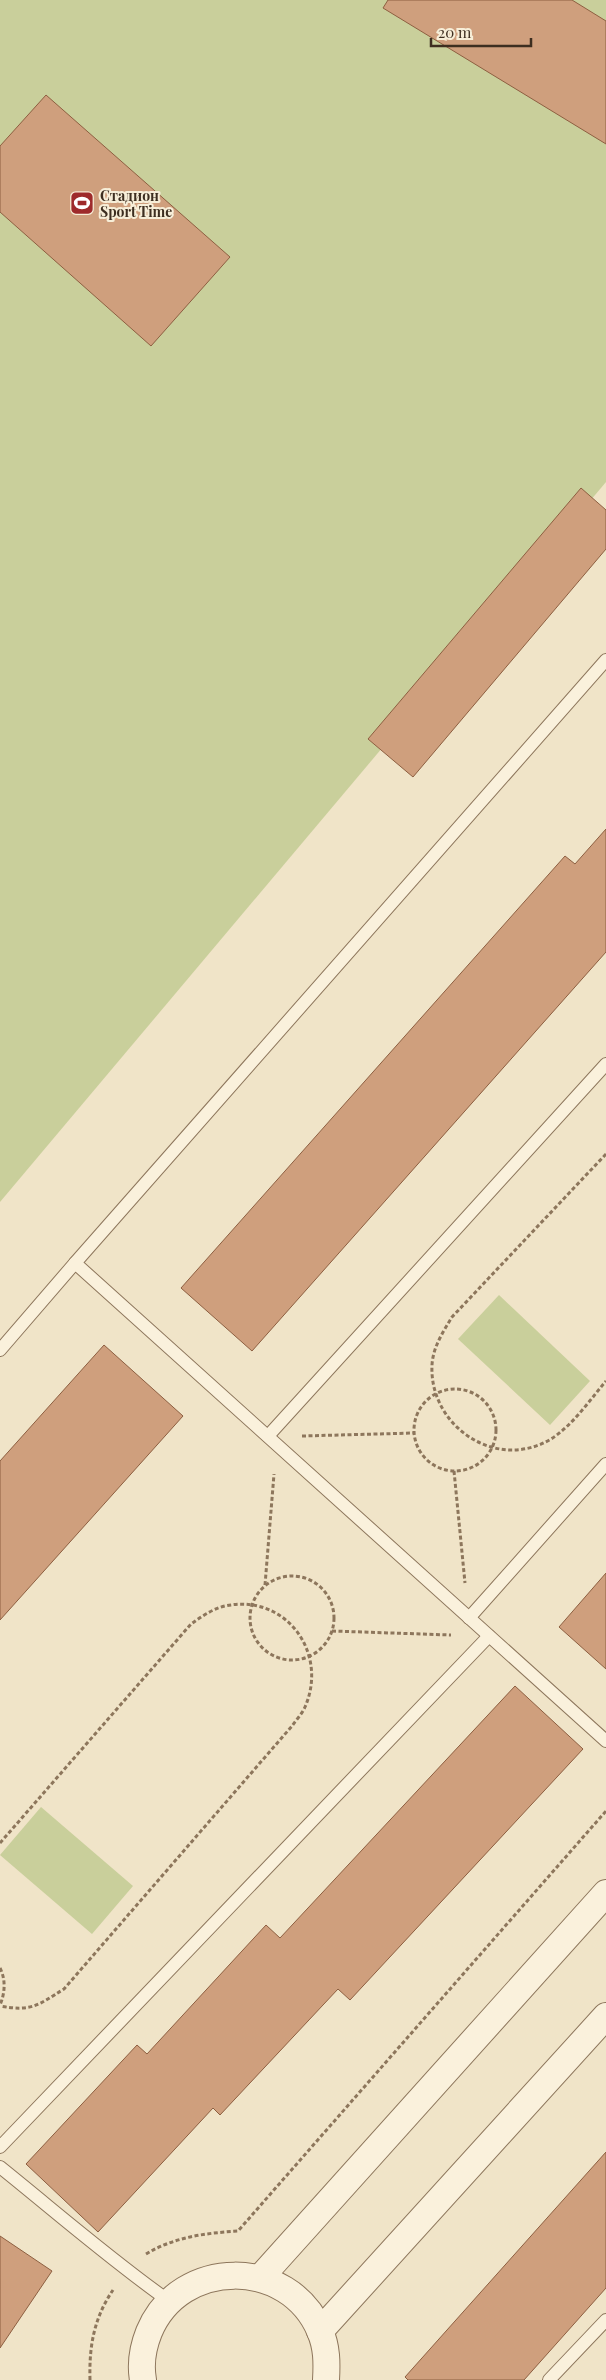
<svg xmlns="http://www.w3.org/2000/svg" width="606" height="2380" font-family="'Playfair Display',serif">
<rect width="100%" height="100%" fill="#f0e4c8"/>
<g fill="#c9cf9b">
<polygon points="0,0 606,0 606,482 0,1202"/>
<polygon points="499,1295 590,1381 550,1425 458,1339"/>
<polygon points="41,1807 133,1886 92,1934 0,1855"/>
</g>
<g fill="#cf9f7d" stroke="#8d5f41">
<polygon points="388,0 572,0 606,21 606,144 383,8"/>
<polygon points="46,95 230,257 151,346 0,212 0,146"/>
<polygon points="581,488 606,510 606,549 413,777 368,739"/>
<polygon points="606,829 606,952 252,1351 181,1288 565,856 575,864"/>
<polygon points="104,1345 183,1416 0,1620 0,1461"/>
<polygon points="606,1573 606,1669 559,1627"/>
<polygon points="515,1686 583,1749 350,2000 338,1989 220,2115 213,2108 98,2232 26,2164 137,2045 147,2054 266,1925 280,1938"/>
<polygon points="606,2152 606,2288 524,2380 408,2380 405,2377"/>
<polygon points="0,2236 52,2271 0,2348"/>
</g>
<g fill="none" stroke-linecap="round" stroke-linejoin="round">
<g stroke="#8d765c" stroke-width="14">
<g id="service">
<polyline points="75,1263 606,660"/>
<polyline points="0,1350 75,1263 606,1741"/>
<polyline points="268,1436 606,1064"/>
<polyline points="469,1618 606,1464"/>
<polyline points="0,2147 489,1636"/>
<path d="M 0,2167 C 56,2212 111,2260 169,2301"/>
<polyline points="549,2380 606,2320"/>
</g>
</g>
<g stroke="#8d765c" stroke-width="28">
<g id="minor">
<polyline points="260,2278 606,1893"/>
<polyline points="320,2331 606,2016"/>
<path d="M 143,2380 C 140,2363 143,2347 149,2332 C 180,2257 289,2257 320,2331 C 327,2347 327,2363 326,2380"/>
</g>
</g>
<g stroke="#8d765c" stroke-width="3" stroke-dasharray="4 2.5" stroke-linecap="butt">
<path d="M 606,1154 L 452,1317 C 443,1332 433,1347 432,1365 C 429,1426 496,1472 551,1439 C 573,1425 589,1401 606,1381"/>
<circle cx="455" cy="1430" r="41"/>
<polyline points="302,1436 414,1433"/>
<polyline points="454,1471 465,1583"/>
<circle cx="292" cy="1618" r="42"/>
<polyline points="265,1585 274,1474"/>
<polyline points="332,1631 451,1635"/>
<path d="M 0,1843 L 191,1624 C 201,1617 212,1609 225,1606 C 285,1593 329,1652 305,1707 C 302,1714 296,1720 292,1726 L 64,1989 C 38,2005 32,2012 0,2006"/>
<path d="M 0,1968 C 6,1980 5,1993 0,2005"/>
<path d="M 146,2254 C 174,2237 206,2233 238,2231 L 606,1811"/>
<path d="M 90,2380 C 89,2346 94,2318 113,2290"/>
</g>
<use href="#service" stroke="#faf1dc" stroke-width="12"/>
<use href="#minor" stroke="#faf1dc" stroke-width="26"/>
</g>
<defs>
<g id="stadium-square" transform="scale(1.25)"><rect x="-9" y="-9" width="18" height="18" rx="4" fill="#9e2a2b" stroke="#f7eed8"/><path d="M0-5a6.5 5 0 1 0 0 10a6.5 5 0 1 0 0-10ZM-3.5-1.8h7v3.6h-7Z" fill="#fff"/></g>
</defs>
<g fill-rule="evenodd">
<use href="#stadium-square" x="82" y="203"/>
</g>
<g text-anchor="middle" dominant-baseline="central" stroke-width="4" stroke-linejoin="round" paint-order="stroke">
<g font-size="14" font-weight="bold" fill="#3d2e20" stroke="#f7eed8" text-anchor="start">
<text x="100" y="195">Стадион<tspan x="100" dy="16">Sport Time</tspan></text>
</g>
</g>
<path d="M431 38v8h100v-8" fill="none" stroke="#3d2e20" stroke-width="2.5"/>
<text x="438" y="38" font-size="15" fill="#3d2e20" stroke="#f7eed8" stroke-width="4" paint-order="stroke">20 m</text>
</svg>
